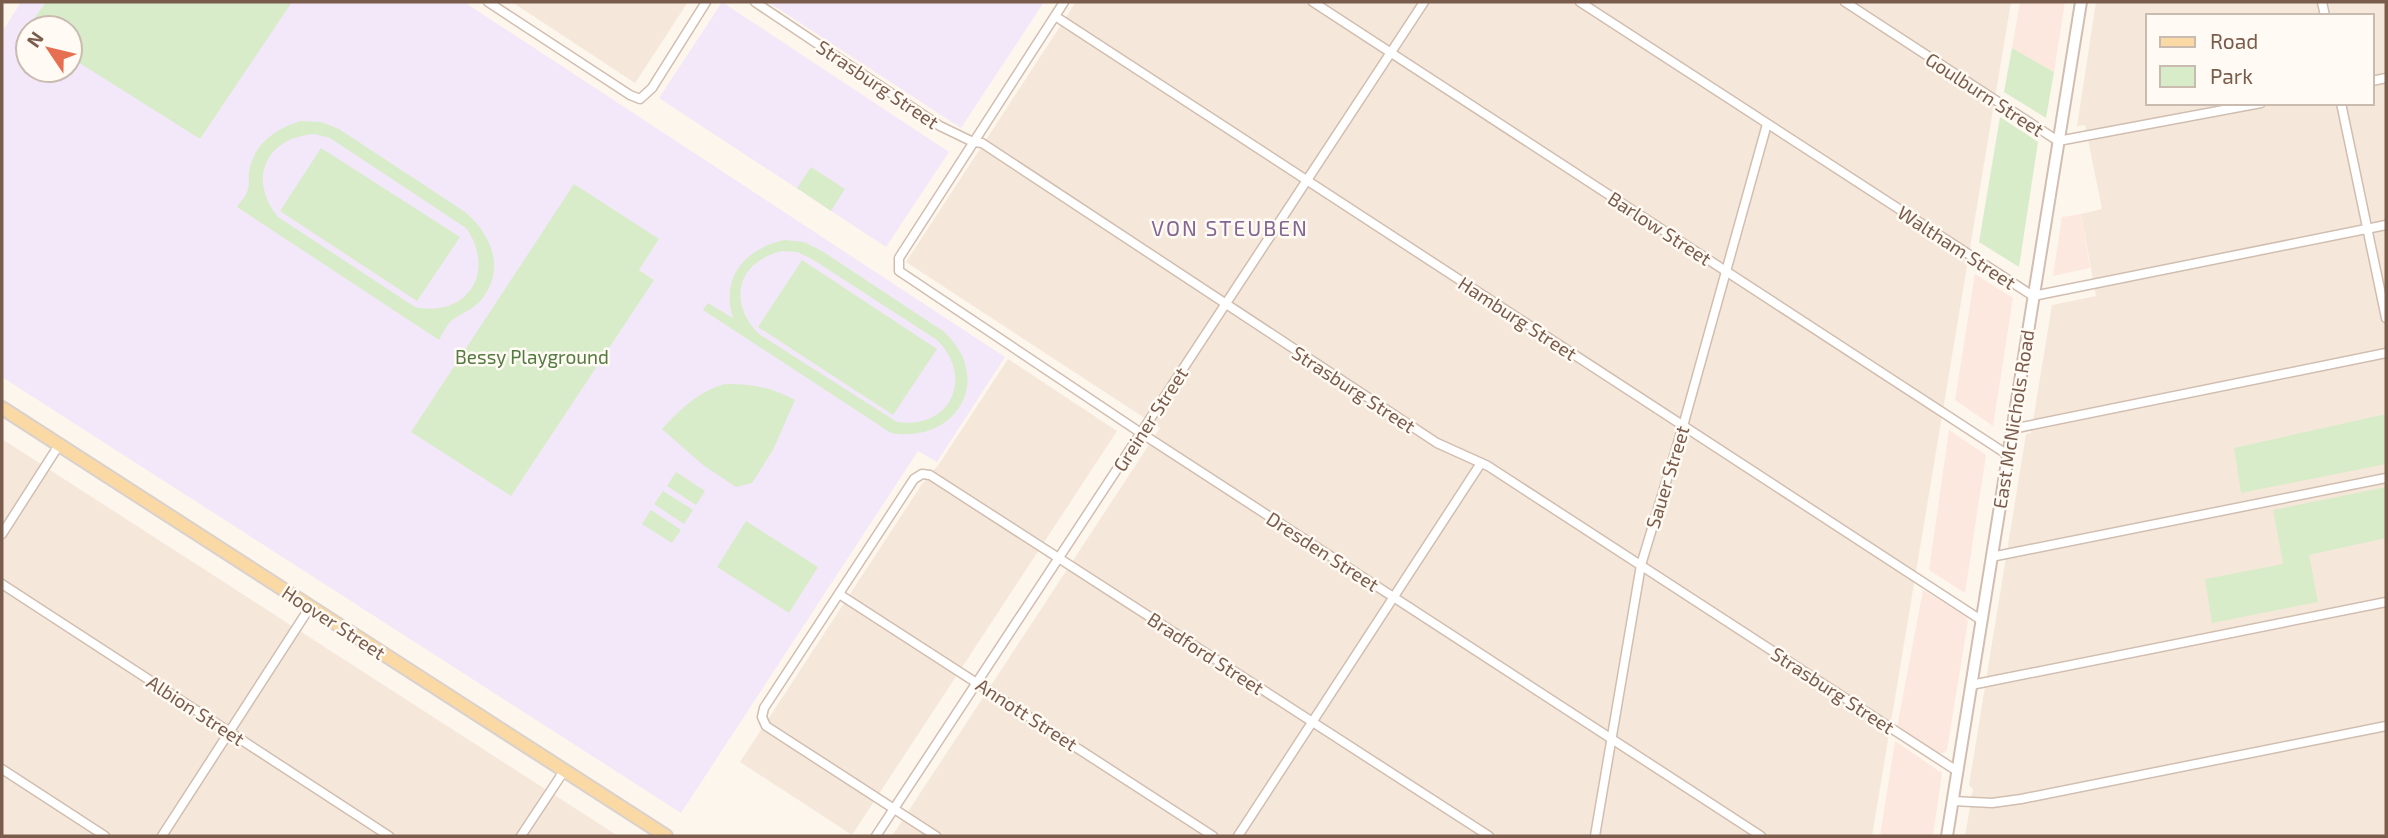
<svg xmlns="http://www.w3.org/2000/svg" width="2388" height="838" font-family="'Exo 2',sans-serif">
<rect width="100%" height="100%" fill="#fdf6ec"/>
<g fill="#f5e8da" fill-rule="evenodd">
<polygon points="512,2 688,2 635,83"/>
<polygon points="1076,2 2011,2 1872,836 892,836 1160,428 906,262"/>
<path d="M 2096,2 L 2386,2 L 2386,836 L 1965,836 L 1973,789 L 1969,785 L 2026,434 L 2031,433 L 2052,305 L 2096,296 L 2081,214 L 2102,209 L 2085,125 L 2077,126 ZM 2148,16 L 2372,16 L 2372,103 L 2148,103 Z"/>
<polygon points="1008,359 1117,431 852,835 740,762 922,484 939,464"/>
<polygon points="2,439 618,836 2,836"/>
</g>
<g fill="#fde8e0">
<polygon points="2020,2 2065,2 2054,72 2012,48"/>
<polygon points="2081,214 2090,268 2053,276 2062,217"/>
<polygon points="1975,274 2013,298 1993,426 1955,400"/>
<polygon points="1949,430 1986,455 1965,593 1929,570"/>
<polygon points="1923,590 1965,616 1968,621 1947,750 1944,753 1937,753 1897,727"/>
<polygon points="1895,741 1942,773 1933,836 1880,836"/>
</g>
<g fill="#f3e8fa" fill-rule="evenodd">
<path d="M 21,2 L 464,2 L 1005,357 L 937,462 L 918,451 L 681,813 L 2,377 L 2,32 ZM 28,28 L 70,28 L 70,70 L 28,70 ZM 659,239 L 639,270 L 653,279 L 411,432 Z"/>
<polygon points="722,2 949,152 886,247 659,98"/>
<polygon points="768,2 1044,2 961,128"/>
</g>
<g fill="#d8ecc9" fill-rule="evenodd">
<polygon points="46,2 292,2 200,139 70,57 70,28 26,30"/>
<polygon points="2012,48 2054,72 2046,118 2004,92"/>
<polygon points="2000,117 2038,142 2019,267 1979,242"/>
<path d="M 301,121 L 321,122 L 339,129 L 465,212 C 491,234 506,268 482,299 C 473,310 461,313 451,321 C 446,326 442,334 439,340 L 237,207 C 240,202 247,195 248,189 C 250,183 248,177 249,172 C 254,143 275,129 301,121 ZM 315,134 L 330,138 L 466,228 C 497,272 467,318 415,307 L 278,217 C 247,179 266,137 315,134 Z"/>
<polygon points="321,148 460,237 417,301 280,211"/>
<polygon points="811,167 845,189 831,211 797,188"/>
<polygon points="574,184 659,239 639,270 654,280 511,496 411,432"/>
<path d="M 784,240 L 804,242 L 822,251 L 943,331 C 995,377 958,444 891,433 L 703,310 L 708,303 L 733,318 C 720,277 745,249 784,240 ZM 782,251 L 797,252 L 812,259 L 937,340 C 975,378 950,430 897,422 L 759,334 C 727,302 737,262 782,251 Z"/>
<polygon points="802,260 937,349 893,415 758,327"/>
<path d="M 725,384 C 752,384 772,387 795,400 L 773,450 L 752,483 L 736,487 L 703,465 L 662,429 C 681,408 698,392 725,384 Z"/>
<polygon points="2386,414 2386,464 2241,493 2234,448"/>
<polygon points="676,472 705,491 696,505 667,486"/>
<polygon points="2386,487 2386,538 2309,555 2318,602 2212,623 2205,579 2283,564 2273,510"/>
<polygon points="663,491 693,510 684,524 654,504"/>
<polygon points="651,510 681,530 672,543 642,524"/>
<polygon points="746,521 818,567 789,613 717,567"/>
</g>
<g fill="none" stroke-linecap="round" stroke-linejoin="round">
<g stroke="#d1beb0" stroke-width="11">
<g id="minor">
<polyline points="488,2 630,95 640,99 652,88 706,2"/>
<polyline points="755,2 940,126 973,142 982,143 1437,443 1488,466 1957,771"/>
<polyline points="1064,2 899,258 899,271 1141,433 1761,836"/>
<polyline points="1313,2 2008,455"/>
<polyline points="1580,2 2033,296 2386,225"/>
<polyline points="1845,2 2058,141 2261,103"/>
<polyline points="2322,2 2325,16"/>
<polyline points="1055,16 1981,620"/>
<polyline points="2372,81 2386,78"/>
<polyline points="2341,103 2386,318"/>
<polyline points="2012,429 2386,353"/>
<polyline points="2,534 59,445"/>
<polyline points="1991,557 2386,478"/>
<polyline points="2,584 389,836"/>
<polyline points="839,594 1213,836"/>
<polyline points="1971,685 2386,602"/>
<polyline points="2,769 105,836"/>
<polyline points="1953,801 1992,803 2021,799 2386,726"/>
<polyline points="162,836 310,607"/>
<polyline points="521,836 564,771"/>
<polyline points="876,836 1424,2"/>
<polyline points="936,836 766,726 762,717 764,708 914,479 922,474 930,475 1489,836"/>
<polyline points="1238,836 1481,463"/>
<polyline points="1595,836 1641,565 1683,426 1767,124"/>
</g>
</g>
<g stroke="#d1beb0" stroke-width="14">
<polyline id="tertiary" points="1947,836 2081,2"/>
</g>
<g stroke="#dad1cd" stroke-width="16">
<polyline id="primary" points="2,408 666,836"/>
</g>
<use href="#minor" stroke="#fff" stroke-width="8"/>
<use href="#tertiary" stroke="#fff" stroke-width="10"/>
<use href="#primary" stroke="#fbd9a5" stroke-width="12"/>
</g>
<g text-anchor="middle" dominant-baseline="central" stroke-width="5" stroke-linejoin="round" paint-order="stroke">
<g font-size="19" fill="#7a5c4d" stroke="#fffaf3">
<text transform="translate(878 84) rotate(34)">Strasburg Street</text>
<text transform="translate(1985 94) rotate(33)">Goulburn Street</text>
<text transform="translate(1660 228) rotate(33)">Barlow Street</text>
<text transform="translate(1957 247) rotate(33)">Waltham Street</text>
<text transform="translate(1518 318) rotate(33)">Hamburg Street</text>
<text transform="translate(1354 389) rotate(33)">Strasburg Street</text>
<text transform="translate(1150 419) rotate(-57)">Greiner Street</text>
<text transform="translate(2013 419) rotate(-81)">East McNichols Road</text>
<text transform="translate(1667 477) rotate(-73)">Sauer Street</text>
<text transform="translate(1323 551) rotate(33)">Dresden Street</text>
<text transform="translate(334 622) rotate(33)">Hoover Street</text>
<text transform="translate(1206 653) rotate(33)">Bradford Street</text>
<text transform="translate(1833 690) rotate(33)">Strasburg Street</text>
<text transform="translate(196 710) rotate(33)">Albion Street</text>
<text transform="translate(1027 714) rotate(33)">Annott Street</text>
</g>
<g font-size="19" fill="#537a41" stroke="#fffaf3">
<text x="532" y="356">Bessy Playground</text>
</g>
<g font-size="21" letter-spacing="2" fill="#846695" stroke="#fffaf3">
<text x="1230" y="227">VON STEUBEN</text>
</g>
</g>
<rect width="2388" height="838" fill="none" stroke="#7a5c4d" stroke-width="7"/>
<rect x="2146" y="14" width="228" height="91" fill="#fffaf3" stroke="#cabbb1" stroke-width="2"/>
<rect x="2160" y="37" width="35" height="10" fill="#fbd9a5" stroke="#cabbb1" stroke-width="2"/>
<text x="2210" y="49" font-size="21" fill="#7a5c4d">Road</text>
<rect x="2160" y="66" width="35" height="21" fill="#d8ecc9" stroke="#cabbb1" stroke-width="2"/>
<text x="2210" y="84" font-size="21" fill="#7a5c4d">Park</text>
<g transform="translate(49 49) rotate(305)"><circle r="33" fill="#fffaf3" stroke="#cabbb1" stroke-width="2"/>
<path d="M0-5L12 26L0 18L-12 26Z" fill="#e76f51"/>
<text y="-10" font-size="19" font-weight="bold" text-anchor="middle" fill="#7a5c4d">N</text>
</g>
</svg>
